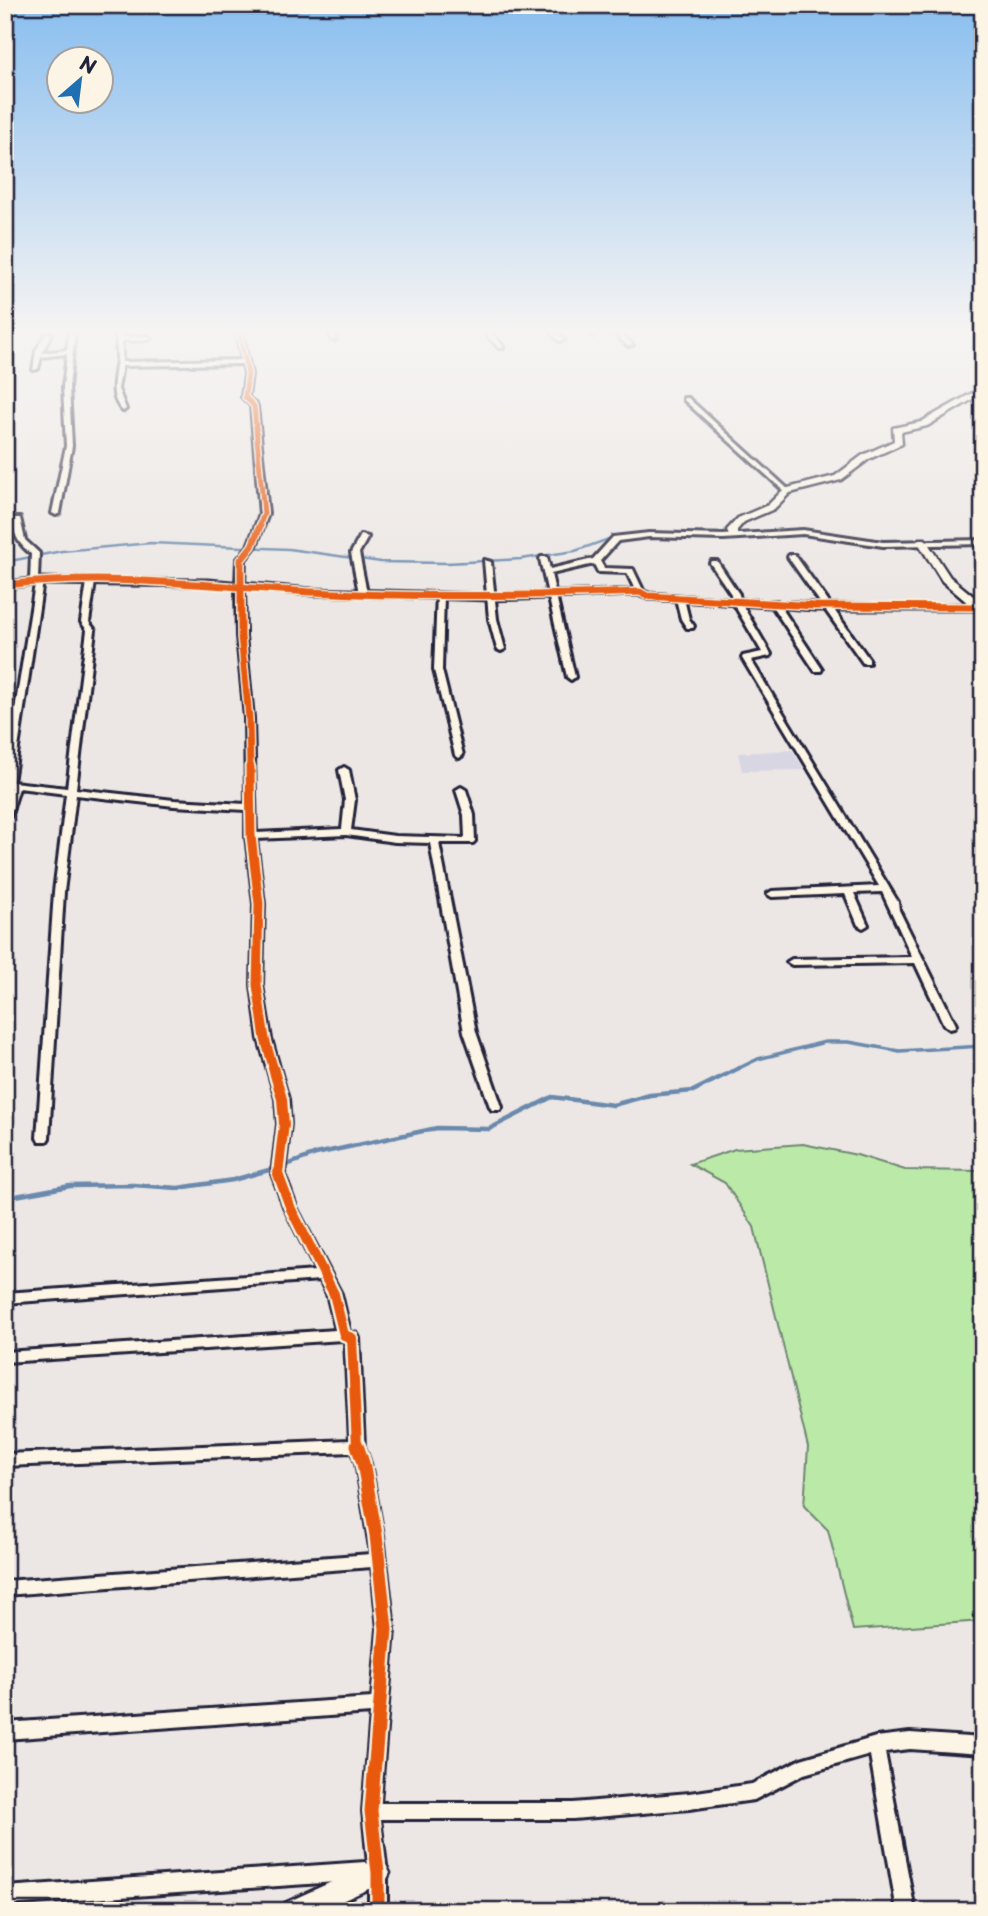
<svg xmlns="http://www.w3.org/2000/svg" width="988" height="1916" font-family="'Playpen Sans',sans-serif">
<rect width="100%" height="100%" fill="#ece7e4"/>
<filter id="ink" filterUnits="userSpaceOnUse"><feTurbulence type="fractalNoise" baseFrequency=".0143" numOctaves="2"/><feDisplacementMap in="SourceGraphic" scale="14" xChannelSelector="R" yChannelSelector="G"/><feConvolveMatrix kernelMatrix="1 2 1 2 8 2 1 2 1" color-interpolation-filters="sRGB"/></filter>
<g filter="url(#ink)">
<polygon fill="#d9d6e3" points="792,750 805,770 742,771 738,753"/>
<polygon fill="#bbeaa8" stroke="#6e8672" stroke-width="2" points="803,1144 857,1155 905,1170 983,1171 983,1621 853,1630 828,1530 804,1506 808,1447 754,1227 725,1183 690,1164 735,1149"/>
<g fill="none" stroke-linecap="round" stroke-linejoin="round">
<g stroke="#6b89ad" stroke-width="2.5">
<polyline points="898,542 942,541"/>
<polyline points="5,562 62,551 151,543 289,549 381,562 447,563 521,559 575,551 620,535 793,531"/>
</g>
<polyline stroke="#6b89ad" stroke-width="3.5" points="735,1070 758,1059 825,1042 849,1042 899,1051 983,1046"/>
<g stroke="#6b89ad" stroke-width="4.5">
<polyline points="284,1166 316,1154 437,1128 489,1129 552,1097 613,1105 650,1095 693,1091 739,1068"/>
<polyline points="5,1198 70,1186 133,1185 178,1188 233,1180 276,1168"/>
</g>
<g stroke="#22223b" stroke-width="6">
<g id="street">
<polygon points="46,333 52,333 42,353 67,350 69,333 75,333 69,387 72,446 60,513 56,515 52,513 66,446 63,387 67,354 41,357 38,369 33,370 36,351"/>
<path d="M 116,333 L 122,333 L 122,337 L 148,336 L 151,338 L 148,340 L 122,341 L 122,362 L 242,360 L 236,333 L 242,333 L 251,374 L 248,397 L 257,406 L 268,514 L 256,546 L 245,560 L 244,586 L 245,636 L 253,718 L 256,833 L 342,829 L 345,800 L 339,770 L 344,767 L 349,770 L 355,800 L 351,830 L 395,836 L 465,838 L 464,815 L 456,790 L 461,787 L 466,790 L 474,815 L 475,841 L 473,843 L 439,843 L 476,1032 L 502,1107 L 500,1110 L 492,1110 L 490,1107 L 464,1032 L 430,843 L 395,842 L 346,835 L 256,839 L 264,904 L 262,985 L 271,1039 L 288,1099 L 290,1124 L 284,1174 L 297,1209 L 341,1294 L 350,1332 L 357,1334 L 359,1338 L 364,1446 L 370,1463 L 383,1535 L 394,1629 L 380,1803 L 573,1803 L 689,1793 L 752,1784 L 801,1759 L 876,1737 L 910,1733 L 983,1738 L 983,1754 L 910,1749 L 885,1752 L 915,1911 L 897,1911 L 870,1755 L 804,1774 L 754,1800 L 689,1809 L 573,1819 L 380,1819 L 387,1873 L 387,1911 L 369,1911 L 369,1878 L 365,1880 L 5,1905 L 5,1887 L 365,1862 L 368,1864 L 363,1811 L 371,1713 L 5,1739 L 5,1723 L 372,1698 L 378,1629 L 372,1567 L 5,1595 L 5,1581 L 371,1554 L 356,1463 L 352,1452 L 5,1466 L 5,1454 L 350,1440 L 345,1341 L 343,1340 L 5,1362 L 5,1352 L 336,1330 L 327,1294 L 320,1280 L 5,1303 L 5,1293 L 316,1271 L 285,1209 L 272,1174 L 278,1124 L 276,1099 L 259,1039 L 252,985 L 254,904 L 246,836 L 246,810 L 174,806 L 76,795 L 64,892 L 49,1138 L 47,1141 L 39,1141 L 37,1138 L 54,892 L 66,794 L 19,788 L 10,817 L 5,820 L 5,801 L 10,787 L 5,787 L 5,772 L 35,584 L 30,582 L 31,554 C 19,544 12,534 14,518 L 20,518 L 25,540 L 39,553 L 38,579 L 43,581 L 13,782 L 67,788 L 87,630 L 81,622 L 87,582 L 91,580 L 95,582 L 89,622 L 95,630 L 76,789 L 174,800 L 246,804 L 245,718 L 237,636 L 236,586 L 237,560 L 248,546 L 260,514 L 251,406 L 242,397 L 245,374 L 243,364 L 122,366 L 118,389 L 126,409 L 123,411 C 107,396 116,376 117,357 C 117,349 116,341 116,333 Z"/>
<polygon points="330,333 336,333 335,340 331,340"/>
<polygon points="485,333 492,333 503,346 503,348 499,348"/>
<polygon points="552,333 558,333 564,340 559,341"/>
<polygon points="590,333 596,333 596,334 593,336"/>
<polygon points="614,333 621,333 633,345 628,346"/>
<polygon points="684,398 688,398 789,490 789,492 785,492 684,400"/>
<polygon points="803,530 883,542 983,540 983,544 883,546 803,534 723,539 649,537 618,541 600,561 604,568 633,569 644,592 643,594 637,594 627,573 598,572 594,564 551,574 575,677 571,680 567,677 540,559 541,557 547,557 550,569 593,559 613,537 649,533 723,535"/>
<polygon points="361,535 368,537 359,553 367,593 363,595 359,593 351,553"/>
<polygon points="789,555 795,555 869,659 869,663 863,663 788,557"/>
<polygon points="484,560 491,562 497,619 505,649 501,651 497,649 489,619"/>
<polygon points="711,561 717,561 739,594 740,601 771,654 770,656 751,660 898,902 899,910 956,1025 954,1028 950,1029 944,1025 915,963 792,965 787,962 792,959 912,957 882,892 854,893 868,925 863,928 858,925 845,894 772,897 767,894 772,891 879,886 742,658 743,656 762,652 732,601 731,594 710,563"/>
<polygon points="437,593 440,593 444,595 442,670 463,755 459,758 455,755 434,670"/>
<polygon points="677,597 683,597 684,599 689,619 694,626 693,628 687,628 681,619 676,599"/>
<polygon points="771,601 777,601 822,669 821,671 815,671 770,603"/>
</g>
</g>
<g stroke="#22223b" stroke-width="5">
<g id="secondary">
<polygon points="983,387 983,393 927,426 901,432 902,444 869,459 841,480 790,493 774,509 744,522 737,530 737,538 729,536 727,530 738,518 768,505 784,489 835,476 863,455 894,441 893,428 921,422"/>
<path d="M 919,539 L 925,539 L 950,577 L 983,604 L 983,610 L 815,610 L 647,599 L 638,595 L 492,600 L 312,595 L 209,586 L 39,584 L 5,588 L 5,582 L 39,578 L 209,580 L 312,589 L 492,594 L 640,589 L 649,593 C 756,601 862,607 969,604 L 942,581 L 917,541 Z"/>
<polygon points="378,1861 386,1865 390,1873 386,1881 320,1911 281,1911 285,1903"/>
</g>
</g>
<use href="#street" fill="#fcf5e5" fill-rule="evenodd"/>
<use href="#secondary" fill="#fcf5e5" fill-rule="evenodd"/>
<g stroke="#fcf5e5" stroke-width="8">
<polyline id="cycleway-far4" points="239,333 248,374 245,397 254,406 264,514 259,527"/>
</g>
<g stroke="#fcf5e5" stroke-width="10">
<g id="cycleway-far3">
<path d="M 5,585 C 107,573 210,586 312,592 C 421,598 531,596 640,592 L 647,596 L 815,606 L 983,607"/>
<polyline points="250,769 249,718 241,636 241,560 252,546 260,526"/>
</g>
</g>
<g stroke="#fcf5e5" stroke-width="13">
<polyline id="cycleway-far2" points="250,767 251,836 259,904 257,985 265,1039 274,1070"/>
</g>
<g stroke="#fcf5e5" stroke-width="15">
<polyline id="cycleway-far1" points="273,1068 282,1099 284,1124 278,1174 291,1209 334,1294 344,1335 352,1338 357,1447"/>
</g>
<g stroke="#fcf5e5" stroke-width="18">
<polyline id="cycleway" points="357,1445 363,1463 376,1535 386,1629 371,1811 378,1873 378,1911"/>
</g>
<use href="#cycleway-far4" stroke="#e8590c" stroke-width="5"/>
<use href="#cycleway-far3" stroke="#e8590c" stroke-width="7"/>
<use href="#cycleway-far2" stroke="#e8590c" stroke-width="9"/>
<use href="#cycleway-far1" stroke="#e8590c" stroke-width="10"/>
<use href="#cycleway" stroke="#e8590c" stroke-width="13"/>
</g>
</g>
<linearGradient id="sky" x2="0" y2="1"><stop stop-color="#89beef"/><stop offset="0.55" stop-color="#f6f4f3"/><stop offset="1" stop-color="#f6f4f3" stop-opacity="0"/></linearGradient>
<rect width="988" height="602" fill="url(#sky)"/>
<rect width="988" height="1916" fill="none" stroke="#fcf5e5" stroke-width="28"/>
<rect x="14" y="14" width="960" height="1888" fill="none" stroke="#22223b" stroke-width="2.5" filter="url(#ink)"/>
<g transform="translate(80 80) rotate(28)"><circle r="33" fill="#fcf5e5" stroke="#a5a1a1" stroke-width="2"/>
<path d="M0-5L12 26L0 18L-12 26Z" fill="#1f6fb2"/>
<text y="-10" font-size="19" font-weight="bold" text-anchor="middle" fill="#22223b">N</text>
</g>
</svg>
